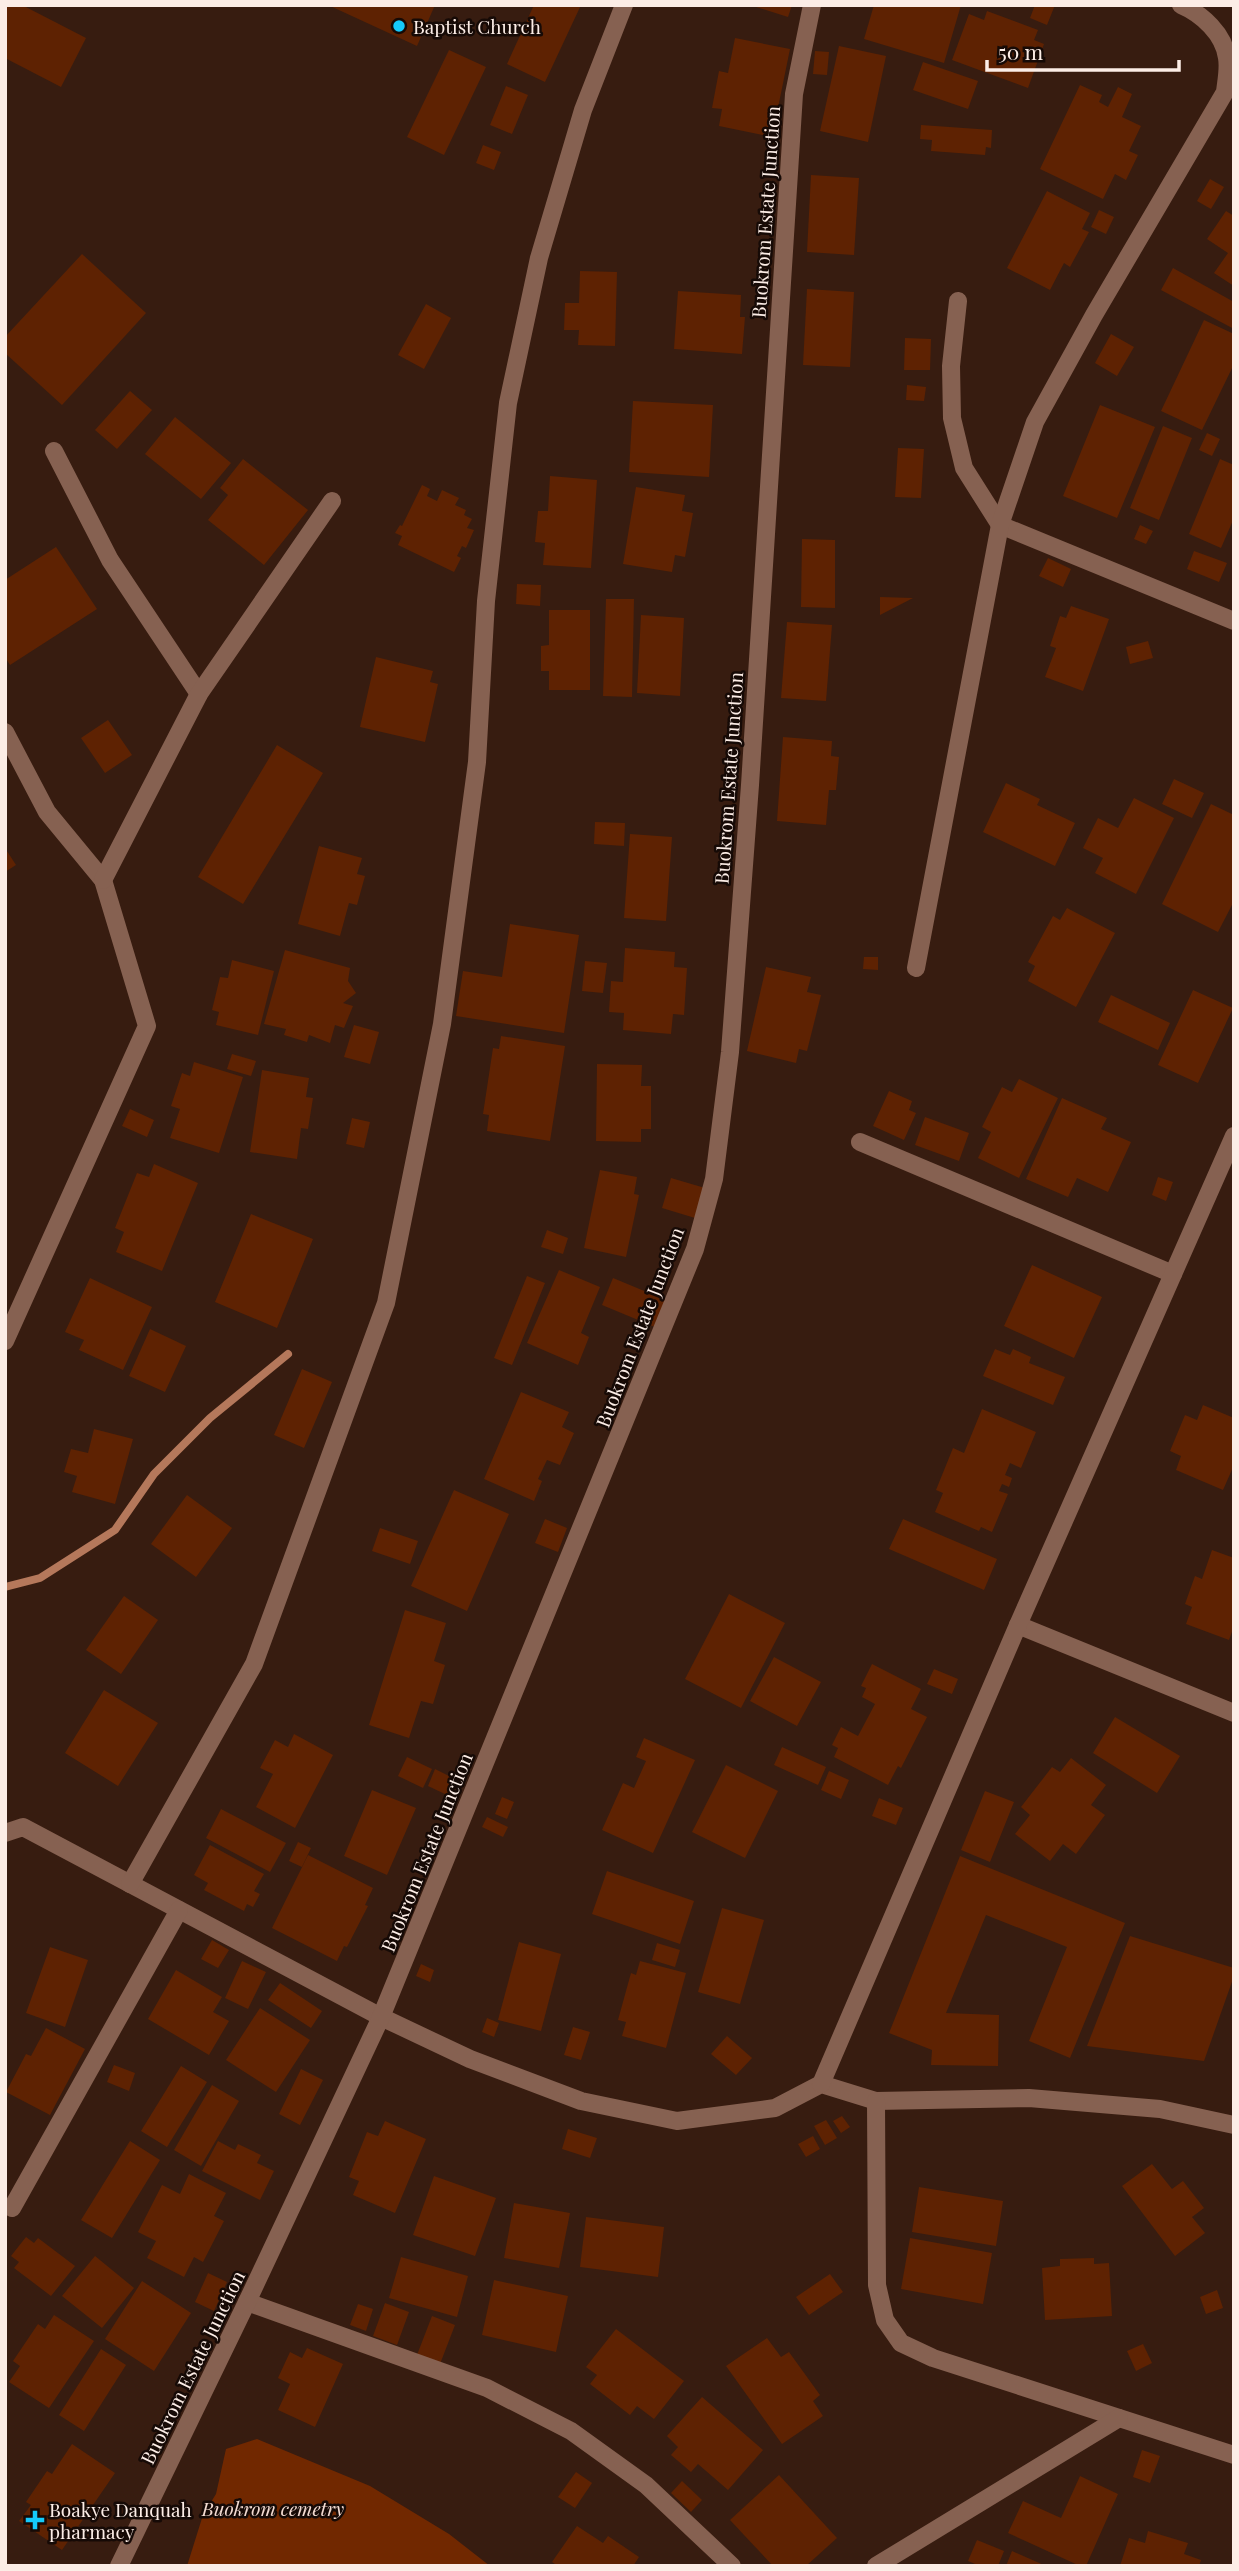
<svg xmlns="http://www.w3.org/2000/svg" width="1239" height="2571" font-family="'Playfair Display',serif">
<rect width="100%" height="100%" fill="#371c10"/>
<polygon fill="#712800" points="257,2439 370,2486 449,2534 490,2566 187,2566 203,2515 216,2494 226,2449"/>
<g fill="none" stroke-linecap="round" stroke-linejoin="round">
<polyline stroke="#b5785b" stroke-width="8" points="5,1587 40,1578 115,1530 154,1474 210,1418 288,1354"/>
</g>
<g fill="#5e2202">
<polygon points="5,5 22,5 86,38 61,87 5,58"/>
<polygon points="328,5 435,5 417,46"/>
<polygon points="534,5 581,5 545,82 507,64"/>
<polygon points="750,5 792,5 788,17"/>
<polygon points="874,5 961,5 944,63 864,39"/>
<polygon points="1035,5 1055,5 1047,25 1030,18"/>
<polygon points="987,11 1038,30 1034,40 1044,44 1028,88 952,60 969,14 984,20"/>
<polygon points="735,38 790,49 772,137 719,126 722,109 712,108 719,71 728,73"/>
<polygon points="839,46 886,56 868,142 820,131"/>
<polygon points="449,50 486,67 444,155 407,137"/>
<polygon points="815,51 829,52 827,75 813,74"/>
<polygon points="923,62 978,81 968,109 913,90"/>
<polygon points="1080,85 1102,95 1099,102 1108,107 1118,87 1132,94 1122,117 1141,126 1129,151 1138,155 1126,180 1115,174 1103,199 1040,169"/>
<polygon points="506,86 528,95 512,134 490,125"/>
<polygon points="921,125 992,130 991,148 986,147 985,155 931,151 932,140 920,139"/>
<polygon points="483,145 501,152 494,170 476,163"/>
<polygon points="811,175 859,178 854,255 807,252"/>
<polygon points="1210,179 1224,187 1211,209 1197,201"/>
<polygon points="1047,191 1090,213 1082,229 1089,232 1070,267 1064,263 1050,290 1007,268"/>
<polygon points="1099,210 1114,217 1106,234 1091,227"/>
<polygon points="1226,211 1234,216 1234,286 1214,273 1228,253 1207,239"/>
<polygon points="82,254 146,313 62,405 5,353 5,337"/>
<polygon points="1173,268 1234,302 1234,329 1161,290"/>
<polygon points="580,271 617,272 615,346 578,345 579,330 564,330 565,303 579,303"/>
<polygon points="807,289 854,292 850,367 803,365"/>
<polygon points="678,291 741,295 740,317 745,317 742,354 674,349"/>
<polygon points="426,304 451,318 424,369 398,355"/>
<polygon points="1204,320 1234,334 1234,364 1202,430 1161,411"/>
<polygon points="1111,334 1134,347 1117,376 1095,363"/>
<polygon points="905,338 931,339 930,370 904,370"/>
<polygon points="907,385 926,387 924,401 906,400"/>
<polygon points="130,391 152,410 117,449 95,430"/>
<polygon points="633,401 713,405 709,477 629,472"/>
<polygon points="1100,405 1155,427 1117,518 1063,496"/>
<polygon points="175,417 231,463 201,499 145,454"/>
<polygon points="1163,426 1192,438 1159,520 1130,508"/>
<polygon points="1207,433 1220,439 1212,456 1199,450"/>
<polygon points="898,448 924,449 921,498 895,497"/>
<polygon points="243,459 308,510 264,565 208,520 228,495 220,488"/>
<polygon points="1220,459 1234,465 1234,518 1221,548 1189,534"/>
<polygon points="550,476 597,480 591,568 543,565 545,543 535,542 538,511 548,511"/>
<polygon points="422,485 430,489 427,496 437,501 442,490 459,498 455,505 466,510 464,515 472,519 467,528 474,530 466,548 462,546 457,556 461,558 454,572 398,545 402,536 395,533 400,525 402,526"/>
<polygon points="636,487 685,495 682,511 693,513 685,557 675,555 672,572 623,564"/>
<polygon points="1140,525 1153,531 1146,544 1134,539"/>
<polygon points="802,539 835,540 835,608 801,607"/>
<polygon points="56,547 97,609 10,665 5,657 5,580"/>
<polygon points="1194,551 1227,563 1219,582 1187,569"/>
<polygon points="1048,558 1071,569 1063,587 1039,576"/>
<polygon points="517,584 541,585 540,606 516,604"/>
<polygon points="880,597 913,598 880,615"/>
<polygon points="606,599 634,599 632,697 603,696"/>
<polygon points="1071,606 1109,619 1083,691 1045,677 1056,648 1050,646 1060,616 1066,618"/>
<polygon points="549,610 590,610 590,690 549,690 549,671 541,671 541,646 549,645"/>
<polygon points="641,615 684,618 680,696 637,693"/>
<polygon points="787,622 832,625 826,701 781,698"/>
<polygon points="1148,641 1153,658 1130,664 1126,647"/>
<polygon points="376,657 433,671 430,682 438,684 425,742 360,727"/>
<polygon points="108,720 132,755 105,773 81,738"/>
<polygon points="783,737 832,741 831,756 839,757 836,790 829,790 826,825 777,821"/>
<polygon points="277,745 323,773 243,904 198,877"/>
<polygon points="1174,779 1204,793 1192,818 1162,804"/>
<polygon points="1006,783 1040,799 1037,805 1075,823 1055,866 983,832"/>
<polygon points="1134,798 1174,818 1136,894 1095,873 1103,858 1083,848 1098,818 1118,828"/>
<polygon points="1211,804 1234,815 1234,901 1218,932 1162,904"/>
<polygon points="595,822 625,823 624,846 594,844"/>
<polygon points="630,834 672,837 666,921 624,918"/>
<polygon points="319,846 362,858 357,874 365,876 357,905 349,903 340,936 298,924"/>
<polygon points="5,848 16,865 5,872"/>
<polygon points="1067,908 1115,933 1076,1007 1028,981 1035,966 1028,962 1053,916 1060,920"/>
<polygon points="510,924 579,935 564,1033 456,1016 463,971 502,977"/>
<polygon points="625,948 675,952 674,967 687,968 684,1015 673,1014 671,1034 623,1030 624,1013 609,1012 611,981 623,982"/>
<polygon points="285,950 350,968 348,981 356,993 343,1003 353,1006 344,1028 335,1025 330,1043 309,1035 307,1042 284,1035 286,1029 264,1024"/>
<polygon points="864,957 878,957 878,970 863,969"/>
<polygon points="232,960 274,971 258,1035 216,1025 219,1012 212,1010 220,977 228,978"/>
<polygon points="585,961 607,963 603,993 582,991"/>
<polygon points="766,967 811,977 807,992 821,995 807,1051 799,1049 796,1063 747,1051"/>
<polygon points="1193,990 1233,1008 1198,1083 1158,1065"/>
<polygon points="1111,995 1170,1023 1158,1050 1098,1022"/>
<polygon points="354,1025 379,1032 370,1064 344,1057"/>
<polygon points="501,1036 565,1046 550,1141 487,1131 489,1115 483,1114 493,1048 499,1049"/>
<polygon points="232,1054 256,1061 251,1076 227,1069"/>
<polygon points="194,1062 243,1077 219,1153 170,1138 180,1109 171,1106 182,1073 190,1076"/>
<polygon points="597,1064 642,1065 641,1086 651,1086 651,1129 641,1129 641,1142 596,1141"/>
<polygon points="262,1070 309,1078 306,1097 313,1098 308,1129 301,1128 297,1159 250,1152"/>
<polygon points="1019,1079 1058,1098 1019,1178 978,1158 991,1132 982,1127 1002,1087 1012,1092"/>
<polygon points="889,1091 912,1101 909,1110 916,1113 904,1140 873,1126"/>
<polygon points="1062,1098 1107,1118 1101,1129 1131,1142 1108,1192 1077,1178 1068,1197 1026,1179"/>
<polygon points="130,1109 154,1120 147,1137 122,1126"/>
<polygon points="925,1117 969,1133 959,1161 915,1145"/>
<polygon points="352,1118 370,1122 364,1148 346,1144"/>
<polygon points="154,1164 198,1183 162,1271 116,1252 124,1232 115,1228 137,1173 149,1177"/>
<polygon points="600,1170 637,1177 634,1194 639,1195 626,1257 584,1248"/>
<polygon points="1158,1177 1173,1182 1166,1201 1152,1195"/>
<polygon points="671,1178 705,1188 695,1218 662,1208"/>
<polygon points="251,1214 313,1239 277,1328 215,1302"/>
<polygon points="547,1230 568,1238 563,1254 541,1247"/>
<polygon points="1032,1265 1102,1297 1074,1358 1004,1326"/>
<polygon points="559,1270 600,1287 581,1333 589,1337 578,1365 527,1343"/>
<polygon points="527,1276 545,1283 512,1365 494,1358"/>
<polygon points="90,1278 152,1307 123,1370 79,1350 84,1340 65,1332"/>
<polygon points="613,1278 666,1300 655,1327 602,1305"/>
<polygon points="150,1329 186,1346 165,1392 129,1376"/>
<polygon points="995,1349 1010,1355 1013,1349 1031,1357 1029,1363 1065,1377 1053,1405 983,1376"/>
<polygon points="302,1369 332,1382 304,1448 274,1435"/>
<polygon points="521,1392 569,1412 562,1427 574,1433 560,1465 547,1460 538,1479 542,1481 534,1501 484,1479"/>
<polygon points="1203,1405 1234,1418 1234,1465 1223,1490 1176,1470 1181,1456 1170,1451 1185,1415 1197,1420"/>
<polygon points="982,1409 1036,1432 1021,1468 1010,1463 1005,1475 1012,1478 1009,1487 1002,1484 999,1491 1008,1494 992,1532 981,1527 979,1531 935,1512 943,1493 936,1490 953,1448 964,1453"/>
<polygon points="94,1429 133,1439 115,1504 72,1492 77,1476 64,1472 71,1449 88,1453"/>
<polygon points="454,1490 509,1514 467,1611 411,1586"/>
<polygon points="187,1495 232,1528 196,1577 151,1544"/>
<polygon points="545,1519 567,1528 558,1552 535,1543"/>
<polygon points="903,1519 997,1559 984,1590 889,1549"/>
<polygon points="380,1528 418,1541 410,1564 372,1551"/>
<polygon points="1212,1550 1234,1558 1234,1626 1229,1640 1186,1624 1192,1607 1185,1604 1195,1576 1202,1579"/>
<polygon points="729,1594 785,1623 741,1708 685,1679"/>
<polygon points="124,1596 158,1620 121,1674 86,1650"/>
<polygon points="405,1610 446,1623 434,1661 445,1665 433,1704 421,1701 409,1738 369,1725"/>
<polygon points="774,1657 821,1682 797,1726 750,1701"/>
<polygon points="872,1664 921,1689 911,1709 927,1717 901,1768 898,1766 888,1785 834,1757 838,1748 832,1745 841,1727 858,1736 875,1704 862,1697 866,1688 861,1686"/>
<polygon points="934,1669 958,1679 952,1694 927,1684"/>
<polygon points="104,1690 158,1723 118,1786 65,1753"/>
<polygon points="1115,1717 1180,1756 1157,1793 1093,1753"/>
<polygon points="294,1734 333,1755 295,1828 256,1807 273,1774 260,1768 275,1740 288,1747"/>
<polygon points="644,1738 695,1760 653,1853 602,1830 623,1783 634,1788 646,1761 636,1757"/>
<polygon points="782,1747 826,1767 818,1785 774,1765"/>
<polygon points="407,1757 432,1769 423,1788 398,1776"/>
<polygon points="1071,1758 1106,1785 1091,1805 1105,1815 1076,1854 1063,1844 1050,1861 1015,1834 1030,1815 1021,1807 1052,1767 1060,1772"/>
<polygon points="726,1765 778,1791 745,1858 692,1832"/>
<polygon points="435,1769 455,1779 447,1795 428,1786"/>
<polygon points="829,1771 849,1780 841,1799 821,1790"/>
<polygon points="372,1790 416,1808 387,1875 344,1856"/>
<polygon points="985,1791 1014,1802 990,1862 961,1850"/>
<polygon points="502,1797 514,1802 507,1819 495,1814"/>
<polygon points="879,1798 903,1808 896,1825 872,1816"/>
<polygon points="221,1809 286,1843 270,1872 206,1838"/>
<polygon points="487,1817 508,1827 503,1837 482,1827"/>
<polygon points="298,1842 311,1848 302,1867 289,1861"/>
<polygon points="210,1845 264,1874 254,1891 260,1894 253,1907 247,1904 244,1911 204,1890 208,1883 194,1875"/>
<polygon points="308,1855 373,1888 365,1905 368,1906 347,1947 344,1946 337,1961 272,1928"/>
<polygon points="960,1856 1125,1923 1070,2058 1029,2041 1067,1947 986,1915 946,2013 999,2015 998,2066 931,2065 932,2050 889,2033"/>
<polygon points="607,1871 694,1901 680,1944 592,1914"/>
<polygon points="722,1908 764,1920 740,2004 698,1992"/>
<polygon points="1130,1936 1234,1968 1234,1976 1204,2061 1087,2046"/>
<polygon points="212,1940 229,1950 218,1968 201,1959"/>
<polygon points="519,1942 561,1954 541,2031 498,2020"/>
<polygon points="657,1943 680,1950 675,1967 652,1960"/>
<polygon points="50,1947 88,1960 65,2027 26,2013"/>
<polygon points="242,1961 266,1972 248,2009 225,1998"/>
<polygon points="640,1961 686,1973 666,2048 622,2036 626,2022 618,2020 631,1973 636,1975"/>
<polygon points="421,1964 434,1970 430,1982 416,1976"/>
<polygon points="176,1970 222,1997 213,2012 229,2021 209,2055 148,2019"/>
<polygon points="280,1983 322,2011 311,2028 268,2000"/>
<polygon points="260,2008 310,2040 276,2092 226,2060"/>
<polygon points="487,2018 499,2023 494,2037 482,2032"/>
<polygon points="573,2027 590,2032 581,2060 564,2055"/>
<polygon points="46,2028 85,2049 50,2115 6,2092 26,2054 31,2056"/>
<polygon points="727,2036 752,2058 736,2075 711,2054"/>
<polygon points="114,2065 135,2073 129,2091 107,2082"/>
<polygon points="181,2066 207,2082 167,2147 141,2131"/>
<polygon points="301,2069 323,2080 300,2125 279,2114"/>
<polygon points="212,2085 239,2101 201,2166 174,2150"/>
<polygon points="842,2116 850,2127 841,2133 833,2121"/>
<polygon points="826,2120 837,2138 825,2145 814,2126"/>
<polygon points="385,2121 426,2139 395,2213 353,2195 359,2181 349,2177 367,2132 378,2136"/>
<polygon points="568,2129 597,2138 590,2158 562,2149"/>
<polygon points="813,2136 820,2149 806,2157 798,2144"/>
<polygon points="130,2141 160,2160 112,2238 81,2220"/>
<polygon points="218,2141 235,2150 238,2144 261,2155 257,2163 274,2171 260,2200 202,2171"/>
<polygon points="1152,2164 1172,2189 1183,2181 1204,2208 1192,2217 1205,2233 1175,2256 1122,2186"/>
<polygon points="189,2174 226,2193 214,2216 224,2221 203,2262 194,2257 184,2277 147,2258 156,2241 138,2232 162,2185 180,2194"/>
<polygon points="434,2176 496,2198 475,2256 413,2235"/>
<polygon points="919,2187 1003,2201 996,2246 912,2232"/>
<polygon points="514,2203 570,2213 559,2268 504,2258"/>
<polygon points="586,2217 664,2227 658,2277 580,2267"/>
<polygon points="26,2237 34,2243 38,2238 75,2266 51,2296 14,2268 19,2262 11,2256"/>
<polygon points="910,2238 992,2253 983,2304 901,2289"/>
<polygon points="95,2256 134,2288 102,2328 62,2296"/>
<polygon points="401,2257 468,2276 457,2317 389,2298"/>
<polygon points="1094,2258 1094,2264 1109,2263 1112,2316 1045,2320 1042,2268 1060,2266 1060,2259"/>
<polygon points="208,2273 227,2282 214,2311 195,2302"/>
<polygon points="830,2274 843,2292 809,2315 796,2297"/>
<polygon points="494,2280 568,2296 556,2352 482,2335"/>
<polygon points="142,2281 191,2313 154,2371 105,2339"/>
<polygon points="1217,2290 1223,2308 1206,2314 1200,2297"/>
<polygon points="385,2303 409,2312 397,2345 373,2336"/>
<polygon points="358,2304 373,2309 366,2331 350,2325"/>
<polygon points="54,2315 94,2341 49,2408 9,2382 20,2366 13,2361 38,2324 45,2329"/>
<polygon points="432,2316 455,2325 440,2364 417,2355"/>
<polygon points="616,2329 684,2381 654,2419 637,2406 630,2415 590,2384 597,2375 586,2367"/>
<polygon points="767,2338 781,2357 789,2352 820,2395 813,2401 823,2416 782,2444 726,2366"/>
<polygon points="1143,2344 1152,2363 1136,2371 1127,2351"/>
<polygon points="307,2348 343,2364 315,2427 278,2410 290,2384 278,2378 290,2352 302,2358"/>
<polygon points="101,2349 126,2365 84,2431 59,2415"/>
<polygon points="702,2397 763,2450 728,2490 698,2464 691,2472 671,2455 678,2447 667,2436"/>
<polygon points="72,2444 115,2473 62,2550 19,2521 31,2505 26,2502 47,2471 52,2474"/>
<polygon points="1142,2450 1160,2456 1150,2483 1133,2477"/>
<polygon points="576,2472 592,2483 575,2508 558,2497"/>
<polygon points="779,2475 837,2538 806,2566 773,2566 730,2520"/>
<polygon points="1080,2476 1118,2494 1086,2566 1080,2566 1008,2533 1023,2501 1061,2518"/>
<polygon points="682,2481 702,2500 691,2512 671,2493"/>
<polygon points="577,2526 603,2543 608,2536 639,2557 633,2566 558,2566 552,2562"/>
<polygon points="1148,2531 1188,2543 1184,2554 1201,2560 1199,2566 1120,2566 1129,2538 1145,2543"/>
<polygon points="977,2540 1004,2551 998,2566 980,2566 968,2561"/>
<polygon points="1012,2551 1046,2566 1006,2566"/>
</g>
<g fill="none" stroke-linecap="round" stroke-linejoin="round">
<g stroke="#866151" stroke-width="18">
<polyline points="958,301 951,366 952,418 964,468 1000,525 1234,621"/>
<polyline points="54,451 110,560 199,694"/>
<polyline points="5,732 47,812 103,880 147,1026 5,1341"/>
<polyline points="103,880 199,694 332,501"/>
<path d="M 916,968 L 1000,525 L 1035,422 L 1094,315 L 1225,92 C 1226,82 1229,69 1227,58 C 1224,34 1202,14 1181,5"/>
<polyline points="860,1142 1173,1274"/>
<polyline points="1018,1625 1234,1713"/>
<polyline points="5,1833 23,1827 381,2017 470,2059 581,2101 677,2121 775,2108 821,2084 876,2101 1029,2098 1160,2109 1234,2125"/>
<polyline points="130,1884 254,1664 386,1303 442,1024 477,762 486,601 508,403 539,258 583,110 624,5"/>
<polyline points="821,2084 1018,1625 1234,1136"/>
<polyline points="876,2101 877,2285 885,2320 901,2343 933,2358 1234,2455"/>
<polyline points="12,2208 179,1910"/>
<polyline points="247,2302 487,2388 571,2431 646,2485 732,2566"/>
<polyline points="119,2566 247,2302 381,2017 695,1249 714,1179 730,1052 750,785 794,94 812,5"/>
<polyline points="876,2566 1119,2418"/>
</g>
</g>
<g fill="#15cafb" stroke="#160a06" stroke-width="2.5">
<circle cx="399" cy="26" r="7"/>
<path d="M31.5 2509.5h7v7h7v7h-7v7h-7v-7h-7v-7h7z"/>
</g>
<g text-anchor="middle" dominant-baseline="central" stroke-width="5" stroke-linejoin="round" paint-order="stroke">
<g font-size="19" fill="#fcede6" stroke="#160a06" text-anchor="start">
<text x="413" y="26">Baptist Church</text>
<text x="49" y="2509">Boakye Danquah<tspan x="49" dy="22">pharmacy</tspan></text>
</g>
<g font-size="19" fill="#fcede6" stroke="#160a06">
<text transform="translate(765 212) rotate(-86)">Buokrom Estate Junction</text>
<text transform="translate(728 778) rotate(-86)">Buokrom Estate Junction</text>
<text transform="translate(639 1327) rotate(-69)">Buokrom Estate Junction</text>
<text transform="translate(426 1852) rotate(-68)">Buokrom Estate Junction</text>
<text transform="translate(192 2367) rotate(-64)">Buokrom Estate Junction</text>
</g>
<g font-size="19" font-style="italic" fill="#f4dcd2" stroke="#160a06">
<text x="273" y="2508">Buokrom cemetry</text>
</g>
</g>
<rect width="1239" height="2571" fill="none" stroke="#fcede6" stroke-width="14"/>
<path d="M987 60v10h192v-10" fill="none" stroke="#fcede6" stroke-width="3.5"/>
<text x="998" y="60" font-size="21" fill="#fcede6" stroke="#160a06" stroke-width="5" paint-order="stroke">50 m</text>
</svg>
